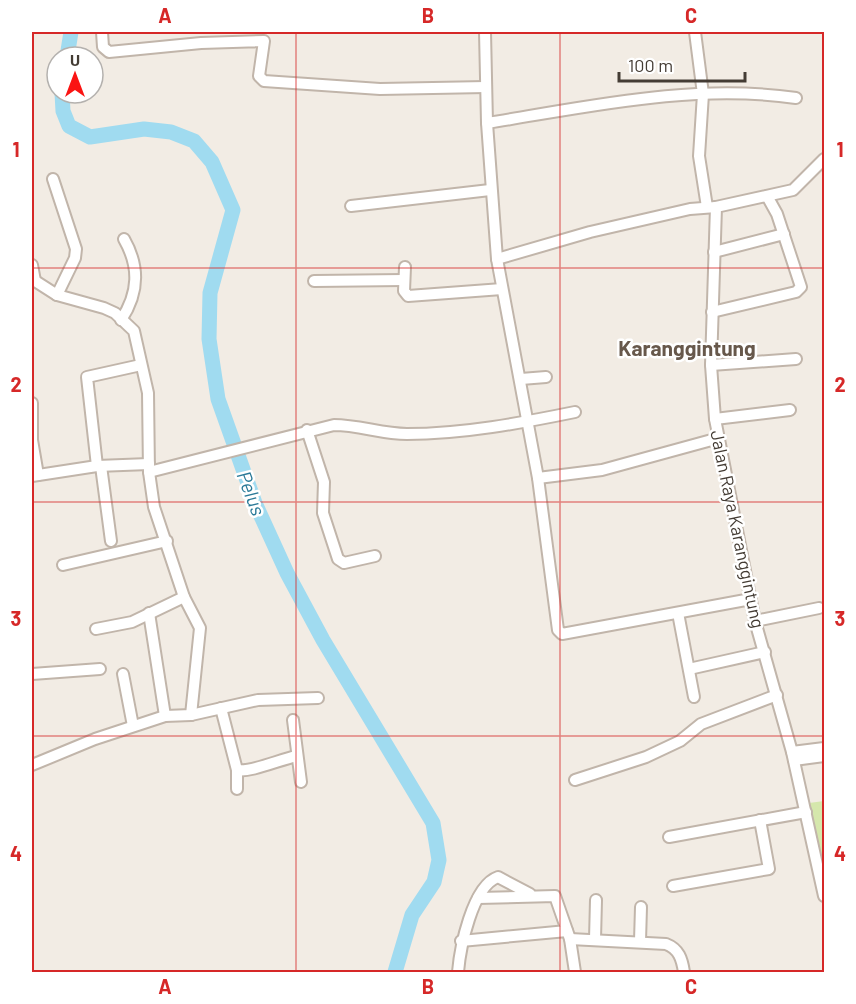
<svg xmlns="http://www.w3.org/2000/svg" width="856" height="1004" font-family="Barlow,sans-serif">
<rect width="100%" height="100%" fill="#f2ece4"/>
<polygon fill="#d5e7ac" points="824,801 824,870 809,803"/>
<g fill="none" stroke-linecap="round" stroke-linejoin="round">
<g stroke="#a0dbf0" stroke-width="15">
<polyline points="67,57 71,32"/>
<polyline points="62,93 63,111 69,126 90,137 144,129 171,132 194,141 212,162 233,210 210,293 209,339 218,399 255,503 287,573 323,640 433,823 439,860 434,882 412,915 395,972"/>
</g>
<g stroke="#c1b5aa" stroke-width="14">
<g id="minor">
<polyline points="102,32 103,47 109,52 201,43 264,41 259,76 264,81 380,89 486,87"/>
<polyline points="485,32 487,123 497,259 538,478 558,630 562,634 751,599"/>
<polyline points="695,32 703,94 699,156 707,207"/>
<path d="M 487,123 C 588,107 693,83 796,98"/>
<polyline points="824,159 793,190 716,207 711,365 715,419 755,621 792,752 824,896"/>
<polyline points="53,179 76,249 75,258 57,295"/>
<polyline points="351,206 490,190"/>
<polyline points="714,252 784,234"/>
<polyline points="497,259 590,232 690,209 716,207"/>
<polyline points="32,265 35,281"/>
<polyline points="405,267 404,291 408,296 502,289"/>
<polyline points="32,279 57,295 104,308 115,313 134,331 148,393 149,472 154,507 184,597 200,628 191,715"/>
<polyline points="314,281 404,280"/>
<polyline points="712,312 796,292 801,287 777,214 767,196"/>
<path d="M 121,320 C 139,293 140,267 124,239"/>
<polyline points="711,365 796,359"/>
<polyline points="521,379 546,377"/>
<polyline points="32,403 32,440 38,475"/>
<polyline points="715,419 790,410"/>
<polyline points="307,430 324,482 323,513 338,559 344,563 375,556"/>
<polyline points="97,466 87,377 141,365"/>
<polyline points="101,466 111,541"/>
<path d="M 149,472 L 334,425 C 359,425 382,434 407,434 C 463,434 521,423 575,412"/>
<polyline points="32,476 97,466 149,464"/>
<polyline points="538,478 602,470 719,438"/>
<polyline points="63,565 167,541"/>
<polyline points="149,613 165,716"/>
<polyline points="678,613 694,697"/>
<polyline points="755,621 819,608"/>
<polyline points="96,629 132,622 184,597"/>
<polyline points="689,669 765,652"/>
<polyline points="32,674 100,669"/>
<polyline points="123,674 133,726"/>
<polyline points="221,708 237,770 237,789"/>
<polyline points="293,720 301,782"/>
<polyline points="792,752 824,748"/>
<polyline points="794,760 824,756"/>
<polyline points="32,765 95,739 165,716 191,715 258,700 318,698"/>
<path d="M 237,770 C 250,773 281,759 297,756"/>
<polyline points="575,780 646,757 680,741 701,724 777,695"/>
<polyline points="669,837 806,812"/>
<polyline points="673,886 769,869 760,820"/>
<polyline points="478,898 555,896 570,939 575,972"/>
<path d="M 570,939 L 666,944 C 679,949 682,959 684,972"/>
<polyline points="595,939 596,900"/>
<polyline points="461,941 567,931"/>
<polyline points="640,941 641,907"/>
<path d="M 458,972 C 460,949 472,886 498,877 L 530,894"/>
</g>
</g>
<use href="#minor" stroke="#fff" stroke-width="10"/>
</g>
<path fill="none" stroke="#d62828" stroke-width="1.5" stroke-opacity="0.55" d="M 296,32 L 296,972M 560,32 L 560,972M 32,268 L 824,268M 32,502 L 824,502M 32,736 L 824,736"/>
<g text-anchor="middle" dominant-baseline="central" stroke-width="5" stroke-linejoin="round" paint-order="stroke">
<g font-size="18" fill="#443c34" stroke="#fff">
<text transform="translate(738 529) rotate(78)">Jalan Raya Karanggintung</text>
</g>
<g font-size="20" font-style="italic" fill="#2a7a98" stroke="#fff">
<text transform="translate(252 493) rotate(69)">Pelus</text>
</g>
<g font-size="21" font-weight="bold" fill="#67584b" stroke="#fff">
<text x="687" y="347">Karanggintung</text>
</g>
</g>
<rect width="856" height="1004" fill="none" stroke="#ffffff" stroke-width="66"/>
<g transform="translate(75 75)"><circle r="28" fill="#ffffff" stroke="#b4b1ae" stroke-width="1.5"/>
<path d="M0-4.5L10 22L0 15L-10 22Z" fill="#fa1413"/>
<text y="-9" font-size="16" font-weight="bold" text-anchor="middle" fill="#443c34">U</text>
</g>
<path d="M619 72v9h126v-9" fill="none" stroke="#443c34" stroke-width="3"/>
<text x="628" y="72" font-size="18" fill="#443c34" stroke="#ffffff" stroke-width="4.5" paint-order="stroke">100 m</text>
<rect x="33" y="33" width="790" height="938" fill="none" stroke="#d62828" stroke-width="2"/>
<g font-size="20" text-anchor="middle" font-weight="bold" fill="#d62828">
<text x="165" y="23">A</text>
<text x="428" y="23">B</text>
<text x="691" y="23">C</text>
<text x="16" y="157">1</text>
<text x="840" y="157">1</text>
<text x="16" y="392">2</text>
<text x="840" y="392">2</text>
<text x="16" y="626">3</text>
<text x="840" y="626">3</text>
<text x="16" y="861">4</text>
<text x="840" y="861">4</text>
<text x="165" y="994">A</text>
<text x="428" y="994">B</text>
<text x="691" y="994">C</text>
</g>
</svg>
